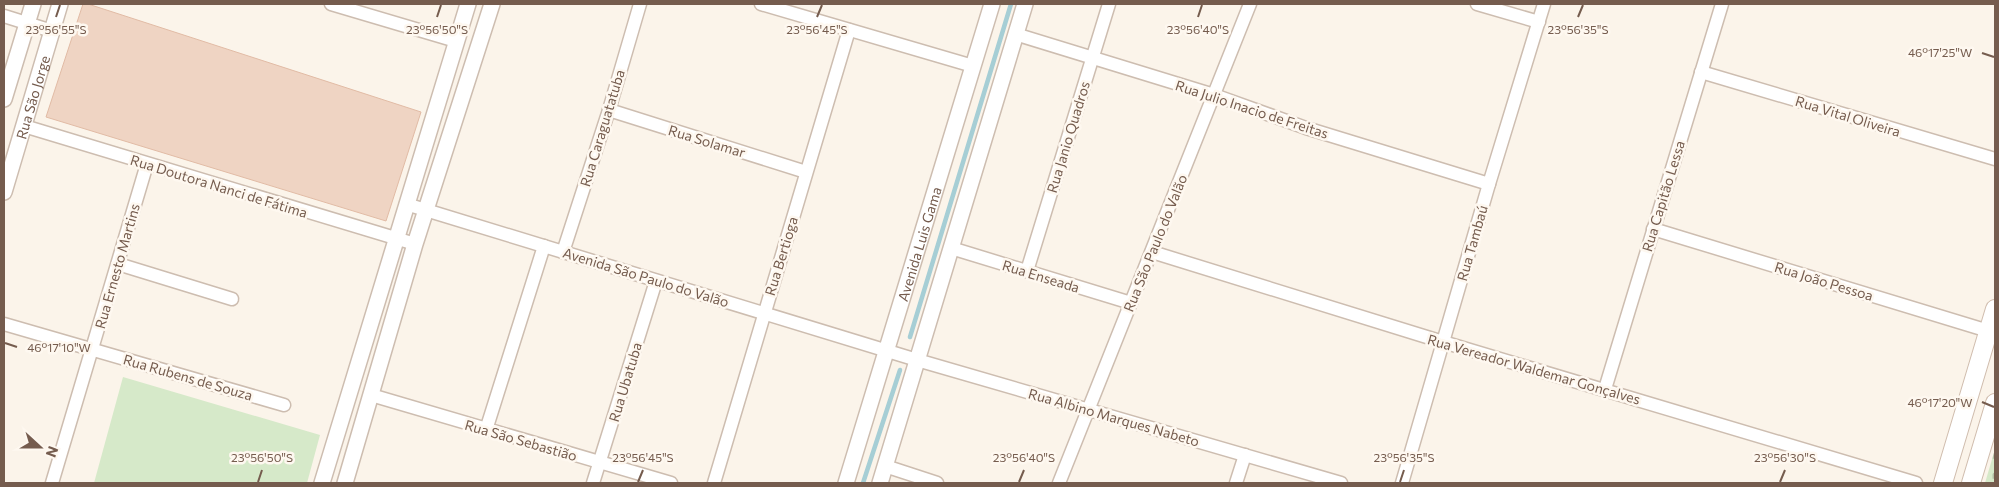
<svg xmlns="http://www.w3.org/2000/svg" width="1999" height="487" font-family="Commissioner,sans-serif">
<defs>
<pattern id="cemetery-stones" width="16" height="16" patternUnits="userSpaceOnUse" patternTransform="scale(1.25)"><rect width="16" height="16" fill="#d6e9c9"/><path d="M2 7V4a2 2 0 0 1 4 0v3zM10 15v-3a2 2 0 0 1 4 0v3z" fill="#b2c0a5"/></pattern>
</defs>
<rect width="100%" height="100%" fill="#fbf4ea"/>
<polygon fill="#d6e9c9" points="123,377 320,435 307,483 94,483"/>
<polygon fill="url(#cemetery-stones)" points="1995,449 1995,483 1985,483"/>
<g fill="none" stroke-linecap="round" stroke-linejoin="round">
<g stroke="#a6ced5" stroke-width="4.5">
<polyline points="910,337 1011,4"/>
<polyline points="863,483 900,370"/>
</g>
</g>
<polygon fill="#efd4c3" stroke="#e1bba5" points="83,4 88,4 421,112 386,221 46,117"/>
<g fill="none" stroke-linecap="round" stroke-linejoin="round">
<g stroke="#cdbdb0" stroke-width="15">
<g id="minor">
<polyline points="331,4 456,41"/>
<polyline points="761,4 973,66"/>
<polyline points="1477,4 1539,22"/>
<polyline points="4,16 52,31"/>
<polyline points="1015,34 1214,95 1306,128 1489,184"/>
<polyline points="1701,72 1995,159"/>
<polyline points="609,110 806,172"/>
<polyline points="24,126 415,244"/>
<polyline points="406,204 917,360 1341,483"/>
<polyline points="1653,229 1995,333"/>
<polyline points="951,248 1131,303"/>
<polyline points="563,252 609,110 640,4"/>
<polyline points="1152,252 1443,342 1916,483"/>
<polyline points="118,264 232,299"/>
<polyline points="1027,271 1109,4"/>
<polyline points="4,324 284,405"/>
<polyline points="1605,389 1722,4"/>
<polyline points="371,395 671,483"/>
<polyline points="486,430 544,246"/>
<polyline points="885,466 937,483"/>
<polyline points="52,483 147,164"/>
<polyline points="593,483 656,281"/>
<polyline points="714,483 849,30"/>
<polyline points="1059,483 1250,4"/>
<polyline points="1236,483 1245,455"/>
<polyline points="1402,483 1489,184 1544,4"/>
</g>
</g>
<g stroke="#cdbdb0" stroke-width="18">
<g id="tertiary">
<polyline points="4,99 33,4"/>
<path id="s1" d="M 4,192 L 60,4"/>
<polyline points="322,483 468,4"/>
<polyline points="345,483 415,244 492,4"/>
<path id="s2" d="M 846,483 L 992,4"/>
<polyline points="880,483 1025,4"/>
</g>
</g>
<g stroke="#d0bdae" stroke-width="20">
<g id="secondary">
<polyline points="1943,483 1995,309"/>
<polyline points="1971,483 1995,403"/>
</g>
</g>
<use href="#minor" stroke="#fff" stroke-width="12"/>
<use href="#tertiary" stroke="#fff" stroke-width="15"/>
<use href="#secondary" stroke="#fff" stroke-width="18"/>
</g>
<path fill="none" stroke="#755c4e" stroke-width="2" d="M 56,17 L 60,5M 437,17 L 441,5M 817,17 L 822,5M 1198,17 L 1202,5M 1578,17 L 1583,5M 1982,53 L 1994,57M 5,343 L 17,347M 1982,402 L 1994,407M 258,482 L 262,470M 638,482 L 643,470M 1019,482 L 1024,470M 1400,482 L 1404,470M 1780,482 L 1785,470"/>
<g text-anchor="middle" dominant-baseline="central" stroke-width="5" stroke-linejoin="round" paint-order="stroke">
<g font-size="14" fill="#755c4e" stroke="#fef8f0">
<text stroke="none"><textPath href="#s1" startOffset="99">Rua São Jorge</textPath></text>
<text transform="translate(1252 109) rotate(18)">Rua Julio Inacio de Freitas</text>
<text transform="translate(1848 116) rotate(17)">Rua Vital Oliveira</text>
<text transform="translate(602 128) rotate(-73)">Rua Caraguatatuba</text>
<text transform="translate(1068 137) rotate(-73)">Rua Janio Quadros</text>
<text transform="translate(707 141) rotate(17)">Rua Solamar</text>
<text transform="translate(219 186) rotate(17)">Rua Doutora Nanci de Fátima</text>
<text transform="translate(1663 196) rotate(-73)">Rua Capitão Lessa</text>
<text transform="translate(1155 243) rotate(-68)">Rua São Paulo do Valão</text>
<text transform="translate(1472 243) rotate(-74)">Rua Tambaú</text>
<text stroke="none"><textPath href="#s2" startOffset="250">Avenida Luis Gama</textPath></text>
<text transform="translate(781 256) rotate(-73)">Rua Bertioga</text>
<text transform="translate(117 266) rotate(-74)">Rua Ernesto Martins</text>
<text transform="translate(1041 276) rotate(17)">Rua Enseada</text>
<text transform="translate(646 277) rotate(17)">Avenida São Paulo do Valão</text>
<text transform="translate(1824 281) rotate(17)">Rua João Pessoa</text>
<text transform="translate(1534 369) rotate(16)">Rua Vereador Waldemar Gonçalves</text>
<text transform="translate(188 377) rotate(16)">Rua Rubens de Souza</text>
<text transform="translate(625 382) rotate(-73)">Rua Ubatuba</text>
<text transform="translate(1114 417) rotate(16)">Rua Albino Marques Nabeto</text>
<text transform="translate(521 440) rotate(16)">Rua São Sebastião</text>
</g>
</g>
<g font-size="12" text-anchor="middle" fill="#755c4e" stroke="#fef8f0" stroke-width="5" stroke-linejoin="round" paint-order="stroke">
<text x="1578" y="34">23°56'35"S</text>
<text x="56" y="34">23°56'55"S</text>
<text x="437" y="34">23°56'50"S</text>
<text x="817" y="34">23°56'45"S</text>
<text x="1198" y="34">23°56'40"S</text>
<text x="1940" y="57">46°17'25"W</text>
<text x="59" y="352">46°17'10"W</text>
<text x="1940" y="407">46°17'20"W</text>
<text x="262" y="462">23°56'50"S</text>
<text x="643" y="462">23°56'45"S</text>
<text x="1024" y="462">23°56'40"S</text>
<text x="1404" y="462">23°56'35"S</text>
<text x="1785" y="462">23°56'30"S</text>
</g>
<rect width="1999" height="487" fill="none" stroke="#755c4e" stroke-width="10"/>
<g transform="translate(40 447) rotate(111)" stroke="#fef8f0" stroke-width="4" paint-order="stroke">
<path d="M0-4L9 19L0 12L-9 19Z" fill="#755c4e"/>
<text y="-8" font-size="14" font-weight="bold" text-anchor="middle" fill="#755c4e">N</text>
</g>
</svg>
